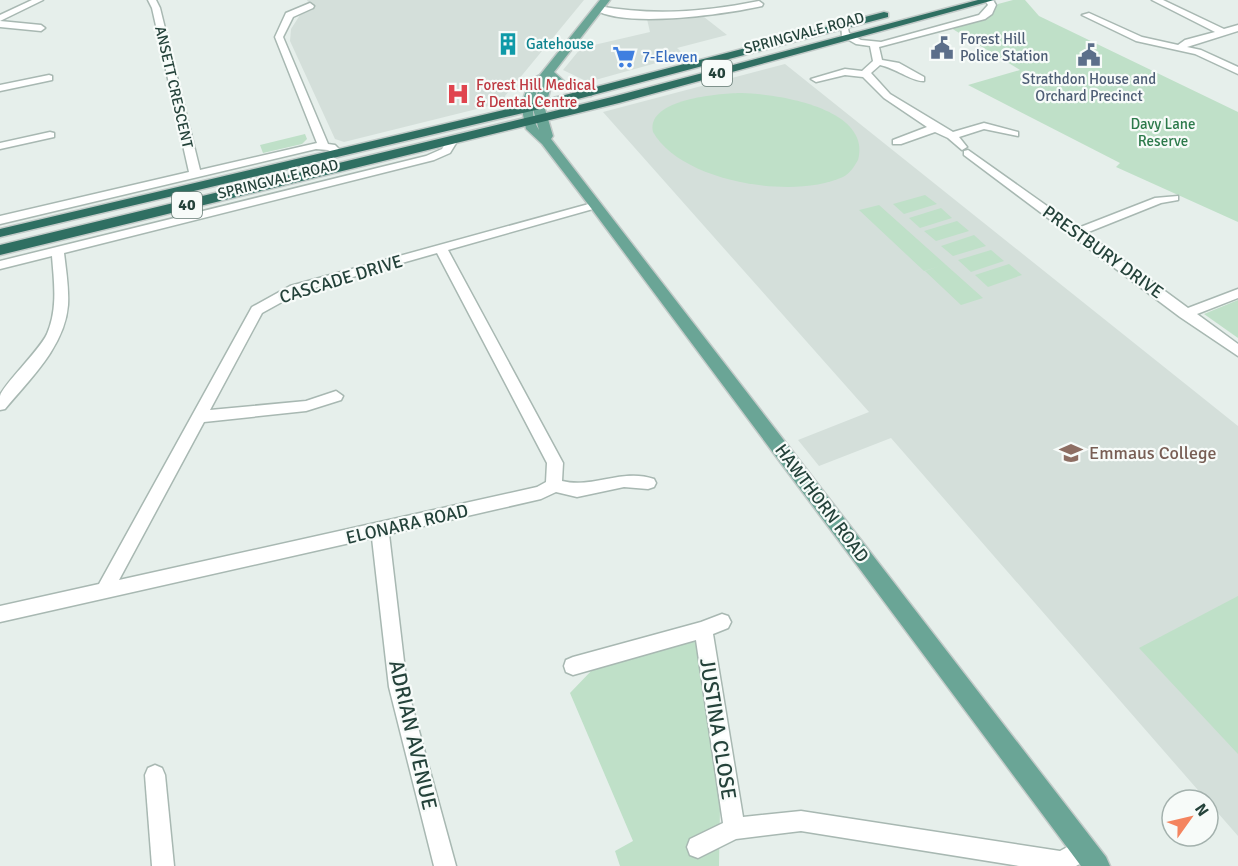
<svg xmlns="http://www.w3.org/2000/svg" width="1238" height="866" font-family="Signika,sans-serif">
<rect width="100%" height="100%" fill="#e6efeb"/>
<g fill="#d4dfda">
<polygon points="307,0 584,0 505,96 505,102 344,142 335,139 290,41 291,29 300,15 312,10"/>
<polygon points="704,17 727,35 677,48 685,55 588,82 563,70 581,48 650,32 647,19"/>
<polygon points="785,64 1238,426 1238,836 891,438 819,466 798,440 869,412 603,112"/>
</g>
<g fill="#bfe0c8">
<polygon points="1013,0 1025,0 1039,16 1238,112 1238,222 1116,167 1120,163 968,85 1020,70 951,28 991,14 998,4"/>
<path d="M 742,93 C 777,94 872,108 858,160 C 854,167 850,173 843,177 C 793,200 681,182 653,132 C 645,99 721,93 742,93 Z"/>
<polygon points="305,134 307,139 302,144 263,153 260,145"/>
<polygon points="925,195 937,204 904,214 893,204"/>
<polygon points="879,205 983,298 961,305 925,271 940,266 924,271 859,210"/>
<polygon points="941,208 952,218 920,228 909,218"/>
<polygon points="957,221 969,231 936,241 924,231"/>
<polygon points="974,235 986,246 953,256 941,246"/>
<polygon points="991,250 1004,261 971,272 958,260"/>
<polygon points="1009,264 1022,275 988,287 975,275"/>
<polygon points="1238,300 1238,338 1204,314"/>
<polygon points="1238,596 1238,754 1139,648"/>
<polygon points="699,638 720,808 719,866 620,866 615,851 633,841 570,693 594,668"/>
</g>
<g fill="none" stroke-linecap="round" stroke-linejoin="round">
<g stroke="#a8b8b2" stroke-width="3">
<g id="minor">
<polygon points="32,0 43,0 0,21 0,15"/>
<polygon points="148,0 156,0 160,8 200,170 317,143 275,37 286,13 310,3 314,6 313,8 293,17 283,37 328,144 335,145 343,153 338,156 328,150 316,149 0,224 0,216 189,172 152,8"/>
<path d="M 985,0 L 993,0 L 996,5 L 992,14 L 985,19 L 879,47 L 882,60 L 899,63 L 924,77 L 924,81 C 913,82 895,68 880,65 L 871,73 L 890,94 L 953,132 L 984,123 L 1018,132 L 1018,136 L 984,129 L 959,137 L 967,147 L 962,150 L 948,138 L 935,132 L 901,144 L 893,144 L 893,140 L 927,127 L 884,98 L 863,77 L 845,75 L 816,82 L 811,79 L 845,69 L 862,71 L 873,61 L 870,46 L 856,44 L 842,36 L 841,24 L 847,24 L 849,33 L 861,40 L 881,42 L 979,15 L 988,5 Z"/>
<polygon points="1152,0 1163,0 1224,29 1238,25 1238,31 1187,47 1201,50 1238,67 1238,74 1195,54 1136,41 1082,15 1089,13 1142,37 1178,45 1185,40 1215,32"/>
<path d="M 759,1 L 763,4 L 762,6 C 726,14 624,29 594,9 L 598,6 C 653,16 705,12 759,1 Z"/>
<polygon points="0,21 41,25 45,28 41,31 0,27"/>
<polygon points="49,75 52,76 52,80 0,91 0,85"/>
<polygon points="50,132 54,133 54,137 0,149 0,143"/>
<path d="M 449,138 L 458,140 L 450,153 L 434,160 L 64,253 C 66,270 69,288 68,305 C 65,346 30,379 5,409 L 0,410 C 0,406 0,401 0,396 C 2,386 39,351 47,334 C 58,309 54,282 52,256 L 0,269 L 0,261 L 426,156 L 442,149 Z"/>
<polygon points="968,150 1078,228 1155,198 1178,196 1178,200 1161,203 1086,233 1188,308 1238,289 1238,298 1197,314 1238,344 1238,356 1180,317 964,155 964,151"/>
<path d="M 596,202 L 600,203 L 600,207 L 448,250 L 563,463 L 562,481 C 593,489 622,468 654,479 L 656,483 L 654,487 L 648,489 L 624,487 L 577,497 L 556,492 L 541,499 L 389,534 L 407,687 L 456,866 L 434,866 L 389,687 L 372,538 L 0,622 L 0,606 L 99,584 L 252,307 L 290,286 ZM 437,253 L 547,463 L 546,482 L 537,487 L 119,580 L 204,422 L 306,411 L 341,400 L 343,396 L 336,391 L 306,401 L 210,410 L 262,313 L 300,292 Z"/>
<polygon points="722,614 728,616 731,622 728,628 713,634 743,817 801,811 1060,851 1084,838 1092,841 1095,849 1092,857 1076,866 1019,866 801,831 736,839 698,858 690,855 687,847 690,839 723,823 696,640 573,675 566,672 564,666 566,660 573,657 701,622"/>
<polygon points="155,765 162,768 165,775 174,866 152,866 145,775 148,768"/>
</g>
</g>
<g stroke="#c2cac8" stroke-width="3">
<path id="major" d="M 600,0 L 610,0 L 554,72 L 565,82 L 597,92 L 591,96 L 557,86 L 552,82 L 545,109 L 553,136 L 551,139 L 1106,857 L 1110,866 L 1081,866 L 591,208 L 542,144 L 526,129 L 521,105 L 530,80 L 540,75 ZM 540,84 L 533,109 L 539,130 C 529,115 533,99 540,84 Z"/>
</g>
<g stroke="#c2cac8" stroke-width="3">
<g id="highway">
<polygon points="978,0 994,0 619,103 0,255 0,245 612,97"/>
<polygon points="884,12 888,13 888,17 540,109 0,237 0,229 538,102"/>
</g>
</g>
<use href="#minor" fill="#fff" fill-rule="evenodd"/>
<use href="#major" fill="#6aa596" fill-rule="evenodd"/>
<use href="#highway" fill="#2f6f62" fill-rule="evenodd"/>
</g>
<defs>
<g id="building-bare" transform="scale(1.8)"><path d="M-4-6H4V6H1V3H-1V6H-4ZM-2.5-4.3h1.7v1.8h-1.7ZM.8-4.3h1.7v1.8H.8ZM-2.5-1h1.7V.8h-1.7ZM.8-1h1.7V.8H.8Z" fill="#0f9aa8" stroke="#f7fbf9" stroke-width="2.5" paint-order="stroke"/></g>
<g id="civic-bare" transform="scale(1.8)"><path d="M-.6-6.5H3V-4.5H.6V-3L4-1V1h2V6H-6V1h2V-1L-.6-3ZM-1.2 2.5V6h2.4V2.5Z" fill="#5c6f8a" stroke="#f7fbf9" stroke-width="2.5" paint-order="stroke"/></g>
<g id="supermarket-bare" transform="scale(1.8)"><path d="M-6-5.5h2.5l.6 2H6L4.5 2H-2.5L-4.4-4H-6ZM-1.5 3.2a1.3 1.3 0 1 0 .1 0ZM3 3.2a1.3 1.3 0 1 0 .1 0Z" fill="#3f7fe0" stroke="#f7fbf9" stroke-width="2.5" paint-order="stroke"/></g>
<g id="hospital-bare" transform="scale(1.8)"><path d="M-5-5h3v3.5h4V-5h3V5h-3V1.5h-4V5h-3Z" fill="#e0444e" stroke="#f7fbf9" stroke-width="2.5" paint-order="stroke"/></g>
<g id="school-bare" transform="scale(1.8)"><path d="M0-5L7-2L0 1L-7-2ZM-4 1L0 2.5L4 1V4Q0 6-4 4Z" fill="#8d6e63" stroke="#f7fbf9" stroke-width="2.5" paint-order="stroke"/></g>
</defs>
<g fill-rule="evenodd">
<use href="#building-bare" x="508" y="44"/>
<use href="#civic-bare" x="942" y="48"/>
<use href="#civic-bare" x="1089" y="55"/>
<use href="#supermarket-bare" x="624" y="57"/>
<use href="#hospital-bare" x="458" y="94"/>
<use href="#school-bare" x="1071" y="453"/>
</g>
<g text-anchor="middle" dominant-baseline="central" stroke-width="4.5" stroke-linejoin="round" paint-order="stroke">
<g font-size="15" fill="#24423a" stroke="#f7fbf9">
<text transform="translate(804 33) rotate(-15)">SPRINGVALE ROAD</text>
<text transform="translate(174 87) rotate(77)">ANSETT CRESCENT</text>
<text transform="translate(278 179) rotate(-14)">SPRINGVALE ROAD</text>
</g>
<g font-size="15" fill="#4e5e75" stroke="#f7fbf9" text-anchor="start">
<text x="960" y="39">Forest Hill<tspan x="960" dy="17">Police Station</tspan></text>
<text x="1089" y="79" text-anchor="middle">Strathdon House and<tspan x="1089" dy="17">Orchard Precinct</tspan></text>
</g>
<g font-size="15" fill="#0d838f" stroke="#f7fbf9" text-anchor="start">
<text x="526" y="44">Gatehouse</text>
</g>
<g font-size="15" fill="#366cbe" stroke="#f7fbf9" text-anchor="start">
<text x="642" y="57">7-Eleven</text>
</g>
<g font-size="15" fill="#be3a42" stroke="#f7fbf9" text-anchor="start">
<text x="476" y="85">Forest Hill Medical<tspan x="476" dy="17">&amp; Dental Centre</tspan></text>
</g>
<g font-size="15" fill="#2d7a4b" stroke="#f7fbf9">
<text x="1163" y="124">Davy Lane<tspan x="1163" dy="17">Reserve</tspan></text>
</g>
<g fill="#f7fbf9" stroke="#637a73" stroke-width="1.5">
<rect x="702" y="60" width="30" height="26" rx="4.5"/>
<rect x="172" y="192" width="30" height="26" rx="4.5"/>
</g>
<g font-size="16" font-weight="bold" fill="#24423a">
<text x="717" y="73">40</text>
<text x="187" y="205">40</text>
</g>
<g font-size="18" fill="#24423a" stroke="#f7fbf9">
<text transform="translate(1103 252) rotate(36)">PRESTBURY DRIVE</text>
<text transform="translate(341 279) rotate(-17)">CASCADE DRIVE</text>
<text transform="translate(822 503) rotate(53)">HAWTHORN ROAD</text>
<text transform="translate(407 524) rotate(-13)">ELONARA ROAD</text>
</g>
<g font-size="18" fill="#785e54" stroke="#f7fbf9" text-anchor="start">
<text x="1089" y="453">Emmaus College</text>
</g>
<g font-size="21" fill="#24423a" stroke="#f7fbf9">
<text transform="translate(718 729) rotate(81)">JUSTINA CLOSE</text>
<text transform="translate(413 735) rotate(77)">ADRIAN AVENUE</text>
</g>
</g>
<g transform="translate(1190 818) rotate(56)"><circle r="28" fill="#f7fbf9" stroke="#a3b1ad" stroke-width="1.5"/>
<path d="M0-4.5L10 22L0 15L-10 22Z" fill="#f4845f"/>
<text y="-9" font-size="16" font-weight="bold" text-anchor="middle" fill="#24423a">N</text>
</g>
</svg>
